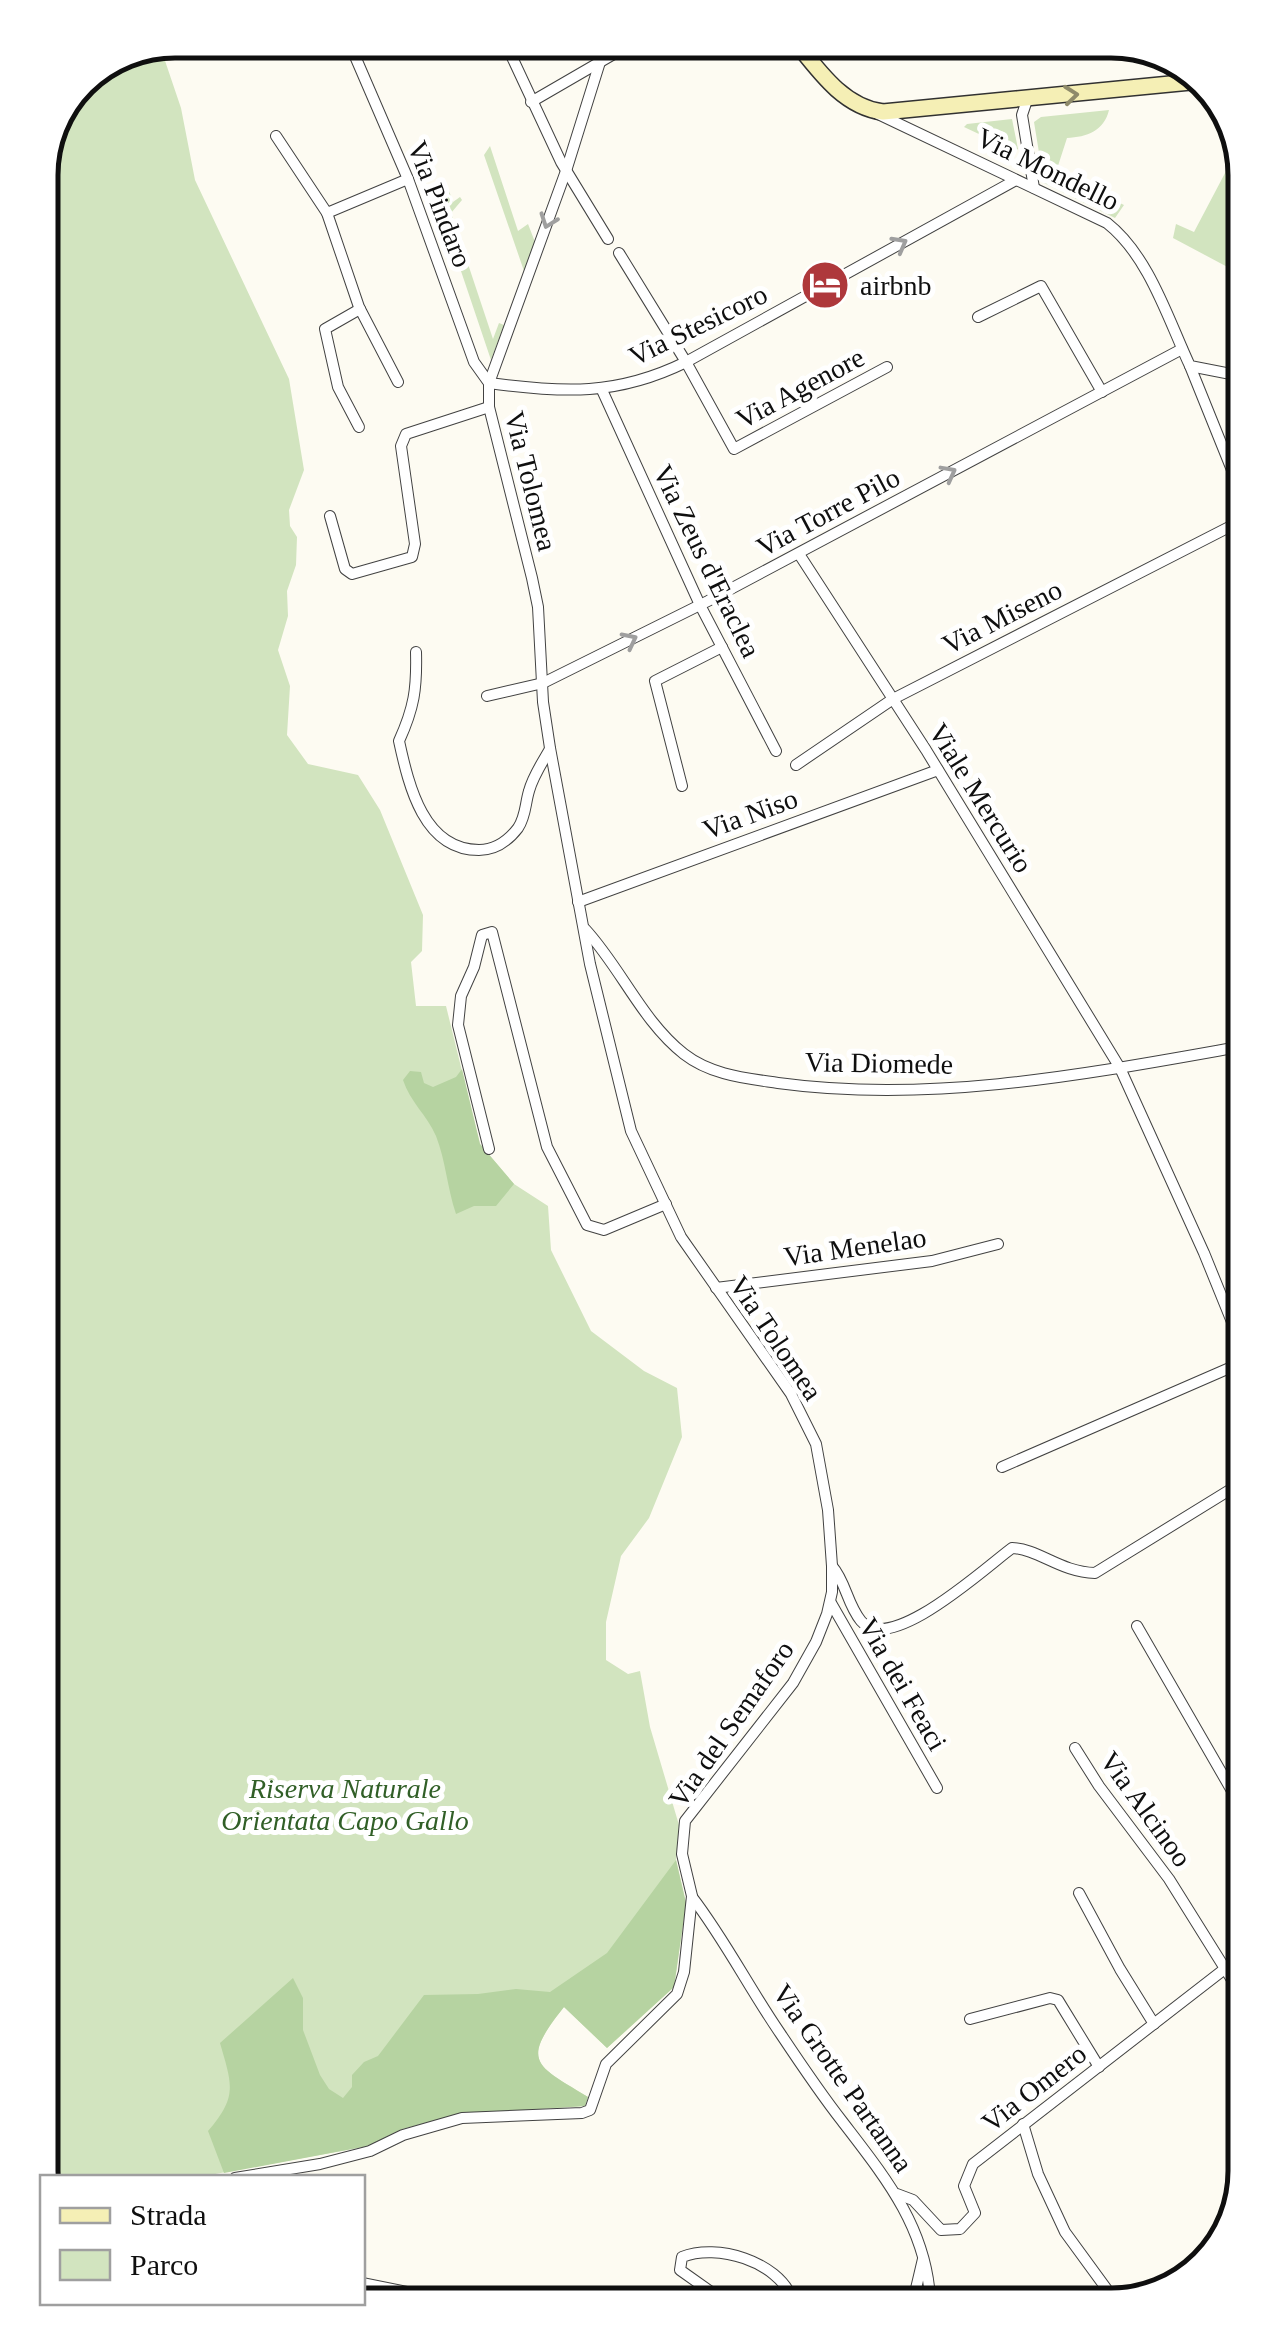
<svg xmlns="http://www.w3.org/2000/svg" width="1285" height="2345" font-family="Georgia,serif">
<rect width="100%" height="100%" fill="#fdfbf2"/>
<g fill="#d2e4bf">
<path d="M 160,46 L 181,108 L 195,180 L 289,379 L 304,470 L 289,510 L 290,526 L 297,537 L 296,565 L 287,591 L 288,616 L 278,650 L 290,686 L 287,735 L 308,764 L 358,775 L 380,810 L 423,915 L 422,951 L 411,962 L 416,1006 L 446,1006 L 480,1144 L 514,1184 L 548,1206 L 551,1250 L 591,1331 L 644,1371 L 677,1388 L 682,1437 L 649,1518 L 621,1556 L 606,1622 L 606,1660 L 628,1674 L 640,1671 L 650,1727 L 679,1825 L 676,1860 L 686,1903 L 674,1987 L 607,2048 L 564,2007 C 520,2062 535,2065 588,2097 L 585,2106 L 459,2114 L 402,2129 L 368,2146 L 199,2177 L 50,2177 L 50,2163 L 60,2139 L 56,2134 L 50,2134 L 40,166 L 80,79 Z"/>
<path d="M 1109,110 C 1104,131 1087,137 1067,138 L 1056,172 L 1124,205 L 1115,218 L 1044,183 L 1034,122 L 1041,117 Z"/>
<polygon points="1012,119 1018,149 1015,151 964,127 967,124"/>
<polygon points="1235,145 1235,271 1173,238 1176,224 1194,232 1234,156"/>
<polygon points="490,146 518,231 528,224 535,242 524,271 484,155"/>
<polygon points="449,191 453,202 460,197 462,200 451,213 493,339 499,323 504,325 491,360 436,197"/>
</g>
<g fill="#b6d3a1">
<path d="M 462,1069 L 480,1144 L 514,1184 L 496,1206 L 474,1206 L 456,1214 C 447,1187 446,1162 436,1136 C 427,1115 410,1102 403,1080 L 410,1071 L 421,1072 L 424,1083 L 433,1087 L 456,1077 Z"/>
<path d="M 676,1860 L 686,1903 L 674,1987 L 607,2048 L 564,2007 C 520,2062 535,2065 588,2097 L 585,2106 L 459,2114 L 402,2129 L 368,2146 L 224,2173 L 208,2131 C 238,2096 232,2085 220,2043 L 293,1978 L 303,1998 L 303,2030 L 320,2075 L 329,2089 L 343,2098 L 352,2087 L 352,2075 L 364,2062 L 378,2056 L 424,1995 L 478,1994 L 516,1989 L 550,1992 L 607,1953 Z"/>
</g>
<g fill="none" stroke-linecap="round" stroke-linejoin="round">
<g stroke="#424242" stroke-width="12">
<g id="minor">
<polyline points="348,40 408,179 474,362 489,383"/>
<polyline points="504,40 561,162 608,239"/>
<polyline points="1027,100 1022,115 1034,188"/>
<polyline points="531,102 638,40"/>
<path d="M 876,113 L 1107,223 C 1149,256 1168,319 1190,366 L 1236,375"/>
<polyline points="276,136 327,213 359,307 398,382"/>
<polyline points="327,213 408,179"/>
<polyline points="619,253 686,362 734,449 887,367"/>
<polyline points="978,317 1041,286 1102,392"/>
<polyline points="1190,366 1236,480"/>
<path d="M 489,383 C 563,393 617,396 686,362 L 1016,180"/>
<polyline points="602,390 700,605 776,751"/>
<polyline points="359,427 338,387 325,329 360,309"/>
<polyline points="330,516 345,569 352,574 412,557 415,544 401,446 406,434 489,407"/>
<polyline points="799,554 926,750 1120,1068 1204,1253 1241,1344"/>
<path d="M 416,652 C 417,689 414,708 399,741 C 409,787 424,850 479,850 C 496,850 508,841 518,828 C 526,816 525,804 529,791 C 533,776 542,763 550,749"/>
<polyline points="487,696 543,683 708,601 1182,349"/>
<polyline points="796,765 893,699 1237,523"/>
<polyline points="682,786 655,681 722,647"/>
<polyline points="578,902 938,770"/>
<path d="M 585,929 C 621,968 642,1021 684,1054 C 711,1075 745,1078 778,1083 C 932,1104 1087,1074 1239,1047"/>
<polyline points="489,1149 458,1025 461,996 474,967 482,935 492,932 547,1147 587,1225 604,1230 666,1204"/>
<polyline points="716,1288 932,1261 998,1244"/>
<polyline points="1002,1467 1241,1363"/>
<path d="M 832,1566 C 846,1582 847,1604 861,1621 C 890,1656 986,1567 1012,1548 C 1039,1549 1060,1572 1095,1573 L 1241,1483"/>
<polyline points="831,1603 937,1788"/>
<polyline points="1137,1626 1243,1810"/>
<polyline points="1075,1748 1099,1786 1169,1879 1244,1999"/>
<polyline points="1079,1893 1120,1969 1154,2024"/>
<path d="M 692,1897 C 725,1940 749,1988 780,2033 C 800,2063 820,2093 842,2121 C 884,2176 925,2225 930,2297"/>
<polyline points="970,2019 1050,1998 1058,2000 1099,2067"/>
<polyline points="1023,2124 1038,2174 1065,2232 1111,2295"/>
<polyline points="235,2178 320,2164 370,2151 403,2135 462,2118 582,2113 590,2110 606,2064 677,1994 684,1972 692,1896 682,1854 685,1821 793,1683 816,1642 827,1614 832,1592 832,1566 828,1510 816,1444 791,1394 681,1237 631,1131 590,964 550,748 543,702 538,607 532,578 489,407 489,383 566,171 600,62"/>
<polyline points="897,2194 913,2200 941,2230 960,2229 975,2213 964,2186 973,2164 1244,1954"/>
<polyline points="362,2283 457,2302"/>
<polyline points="914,2297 923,2259"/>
<path d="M 721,2299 L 680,2270 L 682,2257 C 717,2243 777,2261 792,2298"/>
</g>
</g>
<g stroke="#313131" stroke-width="18">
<path id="secondary" d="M 794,40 C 818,70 843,107 883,112 L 1201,81"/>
</g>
<use href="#minor" stroke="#fff" stroke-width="10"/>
<use href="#secondary" stroke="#f5efb5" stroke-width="15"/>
</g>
<defs><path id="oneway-chevron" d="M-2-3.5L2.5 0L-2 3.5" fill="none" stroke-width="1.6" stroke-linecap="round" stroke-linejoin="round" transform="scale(2.5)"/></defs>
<use stroke="#8e8a6a" href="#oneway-chevron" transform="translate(1071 95) rotate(-6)"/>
<g stroke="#9f9f9f">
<use href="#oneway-chevron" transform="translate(548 221) rotate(110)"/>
<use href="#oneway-chevron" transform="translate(900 244) rotate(-29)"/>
<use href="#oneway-chevron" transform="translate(949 473) rotate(-28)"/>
<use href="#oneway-chevron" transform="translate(630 640) rotate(-27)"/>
</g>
<defs>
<g id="hotel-disc" transform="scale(2.5)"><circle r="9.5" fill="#ae383c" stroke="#fff"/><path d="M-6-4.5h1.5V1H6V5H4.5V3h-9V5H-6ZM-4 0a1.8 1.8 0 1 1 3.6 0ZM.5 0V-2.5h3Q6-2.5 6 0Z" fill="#fff"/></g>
</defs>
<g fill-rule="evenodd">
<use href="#hotel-disc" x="825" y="285"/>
</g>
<g text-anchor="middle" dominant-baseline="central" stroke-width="10" stroke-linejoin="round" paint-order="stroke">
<g font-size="28" fill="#0f0f0f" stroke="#fff">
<text transform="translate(1048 169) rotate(26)">Via Mondello</text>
<text transform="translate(440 204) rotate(69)">Via Pindaro</text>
<text transform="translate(698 325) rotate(-26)">Via Stesicoro</text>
<text transform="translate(800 388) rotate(-28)">Via Agenore</text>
<text transform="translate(531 481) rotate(76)">Via Tolomea</text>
<text transform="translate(828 512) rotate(-28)">Via Torre Pilo</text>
<text transform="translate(707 561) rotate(64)">Via Zeus d'Eraclea</text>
<text transform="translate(1002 617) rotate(-27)">Via Miseno</text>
<text transform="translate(981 798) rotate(58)">Viale Mercurio</text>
<text transform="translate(750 814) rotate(-20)">Via Niso</text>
<text transform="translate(879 1063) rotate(1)">Via Diomede</text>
<text transform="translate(855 1247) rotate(-8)">Via Menelao</text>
<text transform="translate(776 1338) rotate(56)">Via Tolomea</text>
<text transform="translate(903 1684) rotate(60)">Via dei Feaci</text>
<text transform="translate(731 1724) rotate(-55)">Via del Semaforo</text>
<text transform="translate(1146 1809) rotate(54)">Via Alcinoo</text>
<text transform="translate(843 2078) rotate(55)">Via Grotte Partanna</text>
<text transform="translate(1034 2088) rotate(-38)">Via Omero</text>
</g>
<g font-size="28" fill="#0f0f0f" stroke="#fff" text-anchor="start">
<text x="860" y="285">airbnb</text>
</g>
<g font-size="28" font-style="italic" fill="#315f27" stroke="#fff">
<text x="345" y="1788">Riserva Naturale<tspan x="345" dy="32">Orientata Capo Gallo</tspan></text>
</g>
</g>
<path d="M0 0H1285V2345H0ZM175 58H1111A117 117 0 0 1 1228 175V2171A117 117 0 0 1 1111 2288H175A117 117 0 0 1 58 2171V175A117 117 0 0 1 175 58Z" fill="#fff" fill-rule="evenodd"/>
<path fill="none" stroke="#0f0f0f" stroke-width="5" d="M175 58H1111A117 117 0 0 1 1228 175V2171A117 117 0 0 1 1111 2288H175A117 117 0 0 1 58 2171V175A117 117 0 0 1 175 58Z"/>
<rect x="40" y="2175" width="325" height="130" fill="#ffffff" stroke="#9f9f9f" stroke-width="2.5"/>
<rect x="60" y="2208" width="50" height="15" fill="#f5efb5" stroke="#9f9f9f" stroke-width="2.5"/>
<text x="130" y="2225" font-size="30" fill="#0f0f0f">Strada</text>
<rect x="60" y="2250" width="50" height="30" fill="#d2e4bf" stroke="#9f9f9f" stroke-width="2.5"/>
<text x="130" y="2275" font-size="30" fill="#0f0f0f">Parco</text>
</svg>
